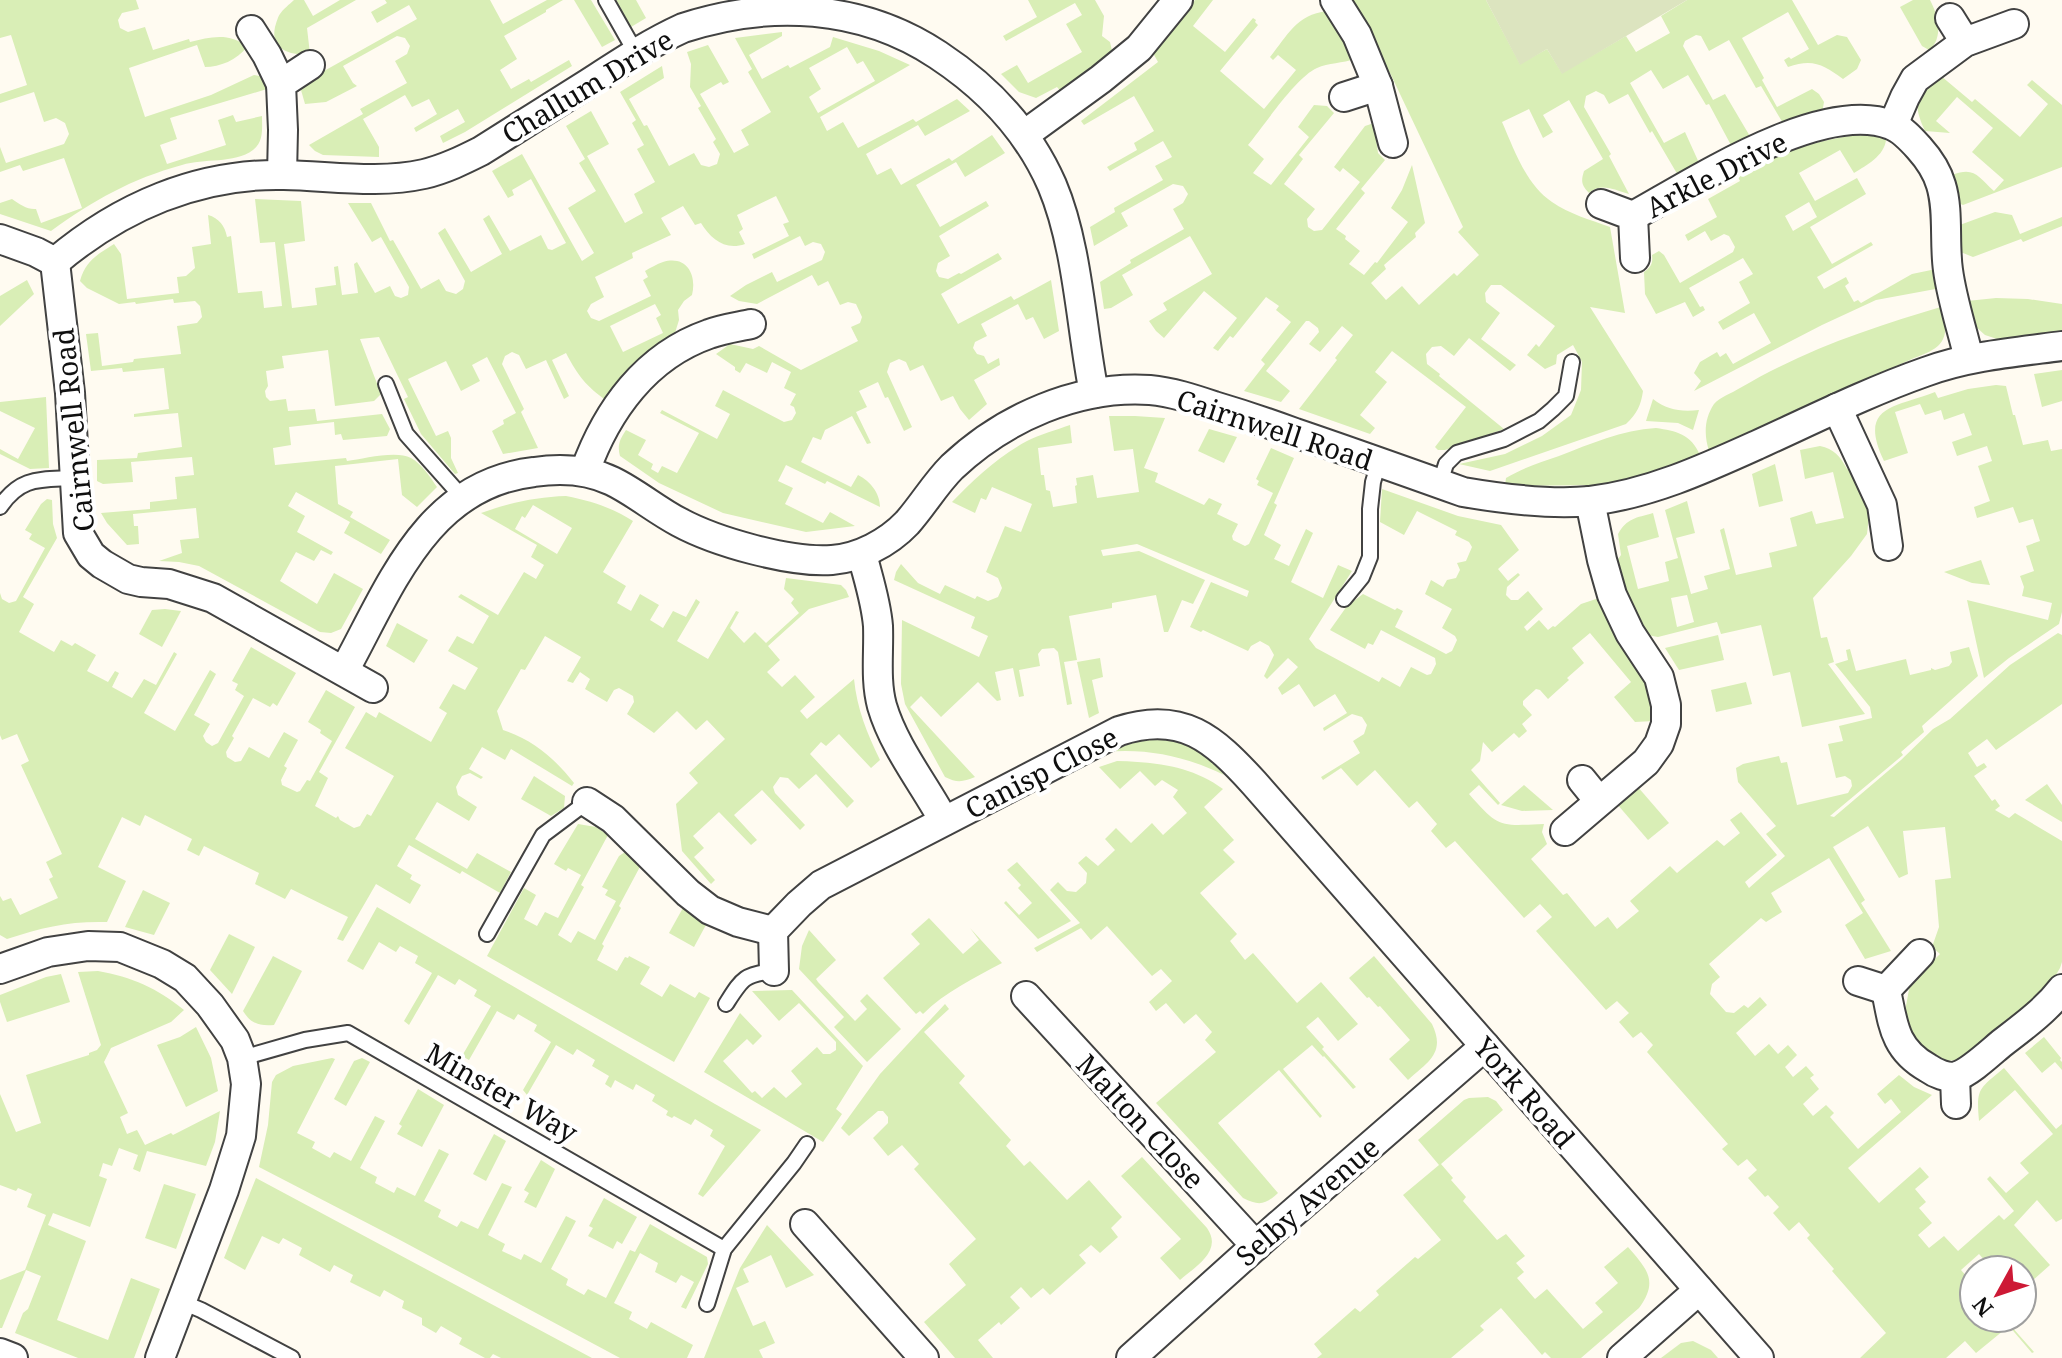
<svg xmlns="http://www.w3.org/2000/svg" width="2062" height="1358" font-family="'Noto Serif',serif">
<rect width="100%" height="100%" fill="#fffbf1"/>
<g fill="#d9eeb6" fill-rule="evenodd">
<path d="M 0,0 L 136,0 L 139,9 L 122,13 L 118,20 L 120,28 L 128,32 L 145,27 L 153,50 L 189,39 L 190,42 C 210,37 230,32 247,47 C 237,60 220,67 205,67 L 197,45 L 129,68 L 145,117 L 211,95 L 254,75 L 265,77 L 267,89 L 170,118 L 177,139 L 160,145 L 167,164 L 226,145 L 218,120 L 233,115 L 236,122 L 262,116 C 262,128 264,142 253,150 C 234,164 204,158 182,165 C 131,179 94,200 51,231 L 0,214 L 0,203 L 12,199 C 19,204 28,210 36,209 L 41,223 L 82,208 L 64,158 L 23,171 L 20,165 L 0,172 L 0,147 L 6,163 L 64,144 L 69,134 L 65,123 L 56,118 L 44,122 L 34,92 L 0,103 L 0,94 L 27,85 L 11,35 L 0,38 Z"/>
<path d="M 294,0 L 304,0 L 313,16 L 340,0 L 356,0 L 307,28 L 310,54 C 291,56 270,50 275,27 C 276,24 278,16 280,14 C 283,9 290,4 294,0 Z"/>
<polygon points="385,0 490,0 503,24 547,0 563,0 546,10 546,12 504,36 517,59 500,70 511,89 529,79 531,82 569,60 572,66 465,132 443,143 440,136 465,122 458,109 416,132 414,128 437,114 429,99 412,107 405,95 363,119 379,147 379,157 323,155 315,151 309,145 363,114 360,109 407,83 395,61 407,54 410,46 405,38 397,36 343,66 353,83 357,86 326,102 305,104 301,90 315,76 417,19 409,5 377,23 371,12 387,3"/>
<polygon points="574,0 591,0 615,40 602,47"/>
<polygon points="616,0 636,0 646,18 631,27"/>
<polygon points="1028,0 1095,0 1104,16 1102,36 1110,42 1113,55 1061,92 1057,87 1036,98 1019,92 1001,74 1017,65 1028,83 1082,52 1066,24 1082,15 1075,3 1006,41 1003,36 1037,17"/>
<path d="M 1195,0 L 1213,0 L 1193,26 L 1225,52 L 1253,18 L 1256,20 L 1255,22 L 1258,25 L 1220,71 L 1264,109 L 1296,70 L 1278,55 L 1273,60 L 1270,57 C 1288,35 1296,15 1327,11 L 1355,59 C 1343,63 1328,63 1317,68 C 1296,77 1263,127 1248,145 L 1264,159 L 1253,173 L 1271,185 L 1309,137 L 1298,127 L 1314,105 L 1327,106 L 1334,113 L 1299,155 L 1303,159 L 1284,184 L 1315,209 L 1307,219 L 1308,227 L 1314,231 L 1322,230 L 1360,182 L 1343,168 L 1340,172 L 1334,167 L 1365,126 L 1374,123 L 1378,153 L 1385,160 L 1361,189 L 1365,193 L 1336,229 L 1346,236 L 1345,239 L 1360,251 L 1349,264 L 1364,275 L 1375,262 L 1377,263 L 1408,222 L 1391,208 L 1402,190 L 1412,165 L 1425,223 L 1415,233 L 1416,237 L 1384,265 L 1386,269 L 1371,283 L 1386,300 L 1402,286 L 1419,305 L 1454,273 L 1457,276 L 1479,255 L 1458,232 L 1463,227 L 1391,75 L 1361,19 L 1346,0 L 1486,0 L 1520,64 L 1547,49 L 1562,73 L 1626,36 L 1636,52 L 1670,33 L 1661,16 L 1687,0 L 1792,0 L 1818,45 L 1837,35 L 1847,37 L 1861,60 L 1857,69 L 1843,79 C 1824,65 1813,58 1788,67 L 1784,60 L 1789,57 L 1791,59 L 1809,49 L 1788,12 L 1742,38 L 1764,78 L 1762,80 L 1777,107 L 1812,89 L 1819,94 L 1824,102 L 1822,113 L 1784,125 L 1761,86 L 1756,88 L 1729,40 L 1709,51 L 1701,36 L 1696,35 L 1685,41 L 1683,46 L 1713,100 L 1725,94 L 1751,138 L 1732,147 L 1709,104 L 1706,105 L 1688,75 L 1663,89 L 1651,70 L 1630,83 L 1664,143 L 1685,132 L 1700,165 L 1679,177 L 1652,131 L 1650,133 L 1628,94 L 1609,104 L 1604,95 L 1596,91 L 1586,96 L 1584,107 L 1611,154 L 1609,156 L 1629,194 C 1615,190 1601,182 1589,193 C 1581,185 1581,181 1584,171 L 1603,159 L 1569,100 L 1543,115 L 1553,132 L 1543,138 L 1529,109 L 1502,122 C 1514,149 1526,185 1552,202 C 1569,214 1591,220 1610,227 L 1625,313 L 1590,307 L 1643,391 C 1641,405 1637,414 1626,424 L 1490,471 L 1459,464 L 1505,454 L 1542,436 L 1571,415 L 1581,390 L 1582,362 L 1573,345 L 1557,355 L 1556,364 L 1545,369 L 1527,355 L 1536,344 L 1539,347 L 1555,326 L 1501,285 L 1491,285 L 1485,293 L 1486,302 L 1500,313 L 1481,339 L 1516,365 L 1510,371 L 1469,338 L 1454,356 L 1441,346 L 1432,347 L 1426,354 L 1427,364 L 1440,374 L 1439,376 L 1504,429 L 1445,450 L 1438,450 L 1435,447 L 1466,407 L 1392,351 L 1375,372 L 1387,382 L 1360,415 L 1375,428 L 1370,434 L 1299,409 L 1337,360 L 1335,358 L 1353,335 L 1342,326 L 1320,352 L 1309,344 L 1319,332 L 1318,328 L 1309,321 L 1306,321 L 1266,371 L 1290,391 L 1281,402 L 1244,391 L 1265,364 L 1261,360 L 1291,322 L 1276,310 L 1279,306 L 1266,297 L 1233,338 L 1230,336 L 1218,351 L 1213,348 L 1237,318 L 1204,291 L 1164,338 L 1156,331 L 1149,321 L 1167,310 L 1163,303 L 1212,274 L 1190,236 L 1122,275 L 1133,295 L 1111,308 L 1104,309 L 1100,282 L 1131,263 L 1130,260 L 1184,229 L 1173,209 L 1183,203 L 1188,194 L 1183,186 L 1173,184 L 1121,213 L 1128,226 L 1094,246 L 1090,227 L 1115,212 L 1114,208 L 1163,180 L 1155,166 L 1172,157 L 1163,141 L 1110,171 L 1107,167 L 1137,150 L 1134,143 L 1154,131 L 1134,96 L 1084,125 L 1081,121 L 1158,62 L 1153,53 Z"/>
<path d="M 1913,0 L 1930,0 C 1938,15 1944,38 1929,50 L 1922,46 L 1900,7 Z"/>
<path d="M 782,32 L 782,36 L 749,55 L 762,79 L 788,65 L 790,68 L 830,47 L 833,37 L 879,51 L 910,65 L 820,117 L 827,131 L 843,122 L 858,148 L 913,119 L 916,122 L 957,99 L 970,111 L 925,136 L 918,125 L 866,154 L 877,175 L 891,168 L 901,185 L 949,158 L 952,161 L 992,135 L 1005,153 L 965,177 L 956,162 L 916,185 L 940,227 L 986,201 L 989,206 L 939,236 L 950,256 L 938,263 L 936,271 L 939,277 L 948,279 L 959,273 L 961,274 L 998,253 L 1002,259 L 941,294 L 958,324 L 1011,296 L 1014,300 L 1051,280 L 1059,331 L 1044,339 L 1033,317 L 1026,320 L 1018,304 L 981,324 L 987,336 L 975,342 L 973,348 L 977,354 L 984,356 L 988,364 L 999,358 L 1000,365 L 974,380 L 987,404 L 969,420 L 960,409 L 953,396 L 941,401 L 923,365 L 910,371 L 906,362 L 899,359 L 890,363 L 887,372 L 912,427 L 904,431 L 888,397 L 885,398 L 878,382 L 859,391 L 867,407 L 856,412 L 871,443 L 867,444 L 852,416 L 825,430 L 821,440 L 813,437 L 801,462 L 851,487 L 858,475 C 870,481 880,493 880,507 L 827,481 L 825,484 L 786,465 L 778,481 L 793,488 L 785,504 L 823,523 L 830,512 L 855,526 L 806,532 L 723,513 L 659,483 L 620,456 C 617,445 620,439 626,430 L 646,440 L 638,455 L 653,464 L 651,469 L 658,473 L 662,466 L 677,473 L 699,433 L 660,413 L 662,410 L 717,439 L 730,414 L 715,406 L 723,390 L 784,422 L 792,420 L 796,413 L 794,407 L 790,405 L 796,394 L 784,388 L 791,372 L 772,362 L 767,373 L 746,363 L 740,373 L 735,370 L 735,367 L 716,354 L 730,344 L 753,349 L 759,346 L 801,370 L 858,341 L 851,327 L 860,323 L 862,317 L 856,304 L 848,302 L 840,305 L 828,281 L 818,286 L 812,275 L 757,304 L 739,301 L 730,296 L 746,285 L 772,272 L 777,282 L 822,260 L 825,252 L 821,244 L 813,242 L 805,246 L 800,236 L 754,259 L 752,254 L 789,236 L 783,224 L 789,222 L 776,196 L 737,215 L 743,229 L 739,232 L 745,244 C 725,251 711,239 701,223 L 695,225 L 683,206 L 661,218 L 671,235 L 632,253 L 633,258 L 595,277 L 604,297 L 591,304 L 587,311 L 591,318 L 599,321 L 651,296 L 643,280 L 648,277 L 645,271 C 650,268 657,264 663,262 C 687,255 697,275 692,295 L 684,301 L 678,310 L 679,320 L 674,336 L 607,401 C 586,386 578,376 566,353 L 552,360 L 569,396 L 564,399 L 546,360 L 526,369 L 519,355 L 512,352 L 505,356 L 502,364 L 524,409 L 521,412 L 538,448 L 503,454 L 492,431 L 504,424 L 503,420 L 516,413 L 487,357 L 472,365 L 480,381 L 461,391 L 446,361 L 408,379 L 436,436 L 448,431 L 451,438 L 451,458 L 458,473 L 455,474 L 421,434 L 404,399 L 408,397 L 379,337 L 360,339 L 381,394 L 374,401 L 335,406 L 328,350 L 282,356 L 284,368 L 266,371 L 268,386 L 265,391 L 266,397 L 270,401 L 286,399 L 288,411 L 315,409 L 317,421 L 382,414 L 390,429 L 387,436 L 343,440 L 341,434 L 335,435 L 334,422 L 289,427 L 291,445 L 273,448 L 275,465 L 346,458 L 347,461 C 363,459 396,450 411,458 C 422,464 430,477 437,487 L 417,507 L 402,495 L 398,459 L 335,466 L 338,504 L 353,512 L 350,517 L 390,540 L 381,554 L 344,533 L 350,522 L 296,492 L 288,506 L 305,516 L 297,532 L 333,552 L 331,555 L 321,550 L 314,561 L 296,552 L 280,581 L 317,604 L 334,573 L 363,589 L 341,629 L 331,633 L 320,632 L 199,566 L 179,562 L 159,561 L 182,553 L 180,540 L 199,538 L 196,508 L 133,514 L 134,526 L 138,526 L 139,544 L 127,545 L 107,523 L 101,513 L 150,509 L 150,502 L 177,499 L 175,477 L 194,475 L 192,457 L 131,462 L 133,482 L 103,484 L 97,481 L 97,460 L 137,458 L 138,453 L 182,447 L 178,413 L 134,417 L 134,414 L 169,409 L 164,368 L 123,372 L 122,368 L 91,371 L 86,334 L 98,333 L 102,366 L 133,362 L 134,359 L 181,354 L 177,326 L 197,323 L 202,317 L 200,306 L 195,301 L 174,303 L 173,299 L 136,304 L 135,302 L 119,304 L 87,288 L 80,281 C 86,260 97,255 114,244 L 121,254 L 127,299 L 179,293 L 177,277 L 186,276 L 195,268 L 192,247 L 211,244 L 208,215 C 219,218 225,226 227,237 L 231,236 L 238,293 L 262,291 L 264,308 L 282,306 L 275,242 L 260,243 L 255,199 L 301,201 L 305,241 L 284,244 L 292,308 L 317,305 L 315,288 L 336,285 L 334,267 L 338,266 L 342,295 L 358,293 L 354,264 L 357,262 L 375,293 L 390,286 L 395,296 L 401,298 L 408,295 L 409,287 L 381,237 L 372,242 L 348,203 L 371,203 L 390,241 L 393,240 L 421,289 L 439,279 L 446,291 L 456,294 L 463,289 L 465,281 L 438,233 L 445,228 L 471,272 L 502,254 L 483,219 L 489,215 L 510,251 L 541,235 L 548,249 L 552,250 L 566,243 L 531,179 L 512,190 L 514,195 L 508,198 L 492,171 L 522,154 L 582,261 L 594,253 L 568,208 L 596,191 L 579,163 L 585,159 L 566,126 L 591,111 L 609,144 L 587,156 L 625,223 L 643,213 L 634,194 L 655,182 L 637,149 L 644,145 L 632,123 L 636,120 L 620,92 L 662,66 L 664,78 L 629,99 L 644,126 L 647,125 L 669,166 L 694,153 L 701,165 L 709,167 L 717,164 L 720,154 L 713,142 L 716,139 L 698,108 L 701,106 L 690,87 L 691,64 L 687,52 L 708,45 L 729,82 L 723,85 L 721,82 L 700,94 L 734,153 L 749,145 L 741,130 L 771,112 L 748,72 L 752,69 L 735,38 ZM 847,47 L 857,64 L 863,61 L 875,81 L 818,113 L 809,97 L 821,89 L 809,68 ZM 655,304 L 661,315 L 656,318 L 663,333 L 623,352 L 610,326 Z"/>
<path d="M 1941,76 L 1972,102 L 1975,99 L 2020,137 L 2048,104 L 2027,85 L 2032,80 L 2062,105 L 2062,167 L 1963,205 L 1956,202 L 1952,175 C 1975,166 1978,177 1994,191 L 2004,180 L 1972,152 L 1993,128 L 1957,97 L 1936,121 L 1950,133 L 1925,131 C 1911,100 1917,96 1941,76 Z"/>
<path d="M 1872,134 L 1886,140 C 1884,156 1867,165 1854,173 L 1840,150 L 1799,173 L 1815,201 L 1857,178 L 1866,194 L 1810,227 L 1832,264 L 1871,242 L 1873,245 L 1817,277 L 1824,289 L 1846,277 L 1849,283 L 1845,286 L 1854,302 L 1858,300 L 1861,303 L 1912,274 L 1936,269 L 1941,288 L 1876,300 L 1822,325 L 1694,391 L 1701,381 L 1694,373 L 1700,362 L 1717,352 L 1720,357 L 1726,353 L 1733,364 L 1771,343 L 1754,313 L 1723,330 L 1718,322 L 1750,303 L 1739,282 L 1753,274 L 1743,258 L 1689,288 L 1700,307 L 1703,306 L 1705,310 L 1693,317 L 1685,302 L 1656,314 L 1645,294 L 1644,272 C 1651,267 1653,264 1652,255 L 1659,251 L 1664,255 L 1680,283 L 1733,252 L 1735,247 L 1729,236 L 1724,234 L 1711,241 L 1705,231 L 1688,241 L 1685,235 L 1717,217 L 1708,199 L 1740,181 L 1736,173 C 1780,154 1823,136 1872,134 ZM 1809,202 L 1817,217 L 1793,231 L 1785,216 Z"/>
<polygon points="1995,212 2012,215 2020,234 2062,217 2062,226 2023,242 2021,239 1973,257 1958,251 1957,226"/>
<polygon points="27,280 34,294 0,326 0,296"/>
<polygon points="1996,298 2028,299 2062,304 2062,331 1997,339 1985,335 1975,326 1969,312 1967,301"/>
<path d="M 1944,306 C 1948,339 1946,347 1914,358 L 1709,451 C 1704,435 1704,419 1714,404 C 1720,397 1732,393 1740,388 C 1804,350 1873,327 1944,306 Z"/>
<polygon points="2062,370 2062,401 2042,407 2034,374"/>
<path d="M 1996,385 L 2006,386 L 2013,415 L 2015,415 L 2023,445 L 2048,440 L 2051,451 L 2062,449 L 2062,612 L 2059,624 L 2009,658 L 1984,678 L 1967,600 L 2048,620 L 2052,603 L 2022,596 L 2024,587 L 2020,576 L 2034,571 L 2026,546 L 2040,541 L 2033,519 L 2019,523 L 2013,507 L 1977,518 L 1974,507 L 1990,501 L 1978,466 L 1992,461 L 1987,446 L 1957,456 L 1952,442 L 1972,435 L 1964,413 L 1944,420 L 1941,410 L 1925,415 L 1920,404 L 1895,412 L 1908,453 L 1884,461 C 1858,406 1893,408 1935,392 L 1938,398 L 1968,389 Z"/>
<polygon points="46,397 49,468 30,469 0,454 0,449 18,459 35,428 0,411 0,402"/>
<path d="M 1653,399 C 1667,410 1681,412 1699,410 L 1693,430 L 1678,423 L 1646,421 Z"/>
<path d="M 1109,416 L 1135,416 L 1165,418 L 1144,468 L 1158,473 L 1155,482 L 1204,505 L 1209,498 L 1222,504 L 1217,514 L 1238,524 L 1232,536 L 1233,540 L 1245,546 L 1249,544 L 1273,493 L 1257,485 L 1259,481 L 1256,479 L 1271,448 L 1294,458 L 1274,503 L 1277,505 L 1264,535 L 1281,545 L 1274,559 L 1289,566 L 1306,529 L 1313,533 L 1291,582 L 1323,598 L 1338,565 L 1352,571 L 1309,639 L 1316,648 L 1379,682 L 1382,677 L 1400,687 L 1411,667 L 1427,675 L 1431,674 L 1436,664 L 1435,658 L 1381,630 L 1373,645 L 1368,643 L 1365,649 L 1330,630 L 1347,606 L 1363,594 L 1395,610 L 1397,608 L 1403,611 L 1395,627 L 1446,654 L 1452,651 L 1457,640 L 1455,636 L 1442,628 L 1452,609 L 1425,594 L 1431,580 L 1443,587 L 1447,580 L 1456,578 L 1460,570 L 1457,563 L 1466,561 L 1472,547 L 1469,542 L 1455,535 L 1457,531 L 1417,511 L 1404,535 L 1380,522 L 1382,489 L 1458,516 L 1501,525 L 1519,550 L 1498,569 L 1508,581 L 1518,573 L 1520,575 L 1507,587 L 1506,595 L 1511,600 L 1518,600 L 1528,591 L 1543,609 L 1524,627 L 1527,631 L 1539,620 L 1548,630 L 1553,626 L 1555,627 L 1581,604 L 1599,598 L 1609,623 L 1651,689 L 1654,721 L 1635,722 L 1614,697 L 1631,682 L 1590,633 L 1572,648 L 1584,663 L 1567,678 L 1569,680 L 1548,699 L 1540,690 L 1536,689 L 1523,701 L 1523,705 L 1532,715 L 1522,724 L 1527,731 L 1519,738 L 1514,733 L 1492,752 L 1483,742 L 1480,761 L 1471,770 L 1500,803 L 1498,805 L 1479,785 L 1469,794 C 1499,828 1499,826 1544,824 L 1542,832 L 1547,844 L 1531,859 L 1563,895 L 1567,893 L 1595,927 L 1608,917 L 1617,929 L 1639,911 L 1630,901 L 1670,866 L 1677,873 L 1717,840 L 1724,846 L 1740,833 L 1730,820 L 1741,812 L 1777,855 L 1745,882 L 1749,888 L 1785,856 L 1766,834 L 1776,826 L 1738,782 L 1736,768 L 1743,764 L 1779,756 L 1781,763 L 1787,762 L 1797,805 L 1848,793 L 1852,786 L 1851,780 L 1845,776 L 1836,778 L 1828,744 L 1843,741 L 1839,726 L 1872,718 L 1870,707 L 1835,664 L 1848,660 L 1846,650 L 1850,649 L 1856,671 L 1906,659 L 1910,675 L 1931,670 L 1931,668 L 1935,670 L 1949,666 L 1952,662 L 1950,652 L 1969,647 L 1978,676 L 1922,726 L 1924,732 L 1901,752 L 1903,755 L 1830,816 L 1834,817 L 1901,760 L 1933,729 L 1950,719 L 2010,665 L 2058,633 L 2062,635 L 2062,704 L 1996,750 L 1987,739 L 1968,753 L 1977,767 L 1984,763 L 1987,767 L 1974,776 L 1992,801 L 1995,799 L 2000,806 L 1995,810 L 2009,818 L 2015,813 L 2062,841 L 2062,962 L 2060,968 L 2050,985 L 2034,1003 L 1963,1059 L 1946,1061 L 1932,1058 L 1919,1048 L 1908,1032 L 1904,1017 L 1910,984 L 1940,954 L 1932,947 L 1939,927 L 1935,880 L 1951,878 L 1945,827 L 1903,831 L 1908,874 L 1899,878 L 1868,826 L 1833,847 L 1865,900 L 1861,903 L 1891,951 L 1865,959 L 1845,925 L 1863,913 L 1829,858 L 1771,893 L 1782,912 L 1766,922 L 1761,918 L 1709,964 L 1720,977 L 1712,984 L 1710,994 L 1726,1012 L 1734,1013 L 1744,1005 L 1748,1008 L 1760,997 L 1767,1005 L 1736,1033 L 1755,1056 L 1769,1044 L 1778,1054 L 1788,1045 L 1797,1055 L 1785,1067 L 1793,1077 L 1806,1066 L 1814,1075 L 1810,1078 L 1819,1089 L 1803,1104 L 1813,1116 L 1826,1105 L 1834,1113 L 1830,1117 L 1858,1149 L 1901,1112 L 1891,1099 L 1885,1104 L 1877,1094 L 1899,1075 L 1914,1087 L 1932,1095 L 1848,1168 L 1879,1203 L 1920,1167 L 1929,1177 L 1915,1189 L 1926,1202 L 1919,1208 L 1932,1223 L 1918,1235 L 1929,1248 L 1944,1236 L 1958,1251 L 1999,1215 L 2004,1220 L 2014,1211 L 1987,1179 L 1990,1176 L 2006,1193 L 2029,1173 L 2020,1163 L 2053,1134 L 2015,1090 L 1979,1121 C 1976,1088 1979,1089 2004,1068 L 2056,1129 L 2062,1124 L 2062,1219 L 2056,1222 L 2037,1200 L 2014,1225 L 2050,1265 L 2022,1290 L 2022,1270 L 1993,1270 L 1979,1254 L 1961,1270 L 1974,1285 L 1974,1318 L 2004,1318 L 2034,1352 L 2032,1353 L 2009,1326 L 1976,1353 L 1965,1341 L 1946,1358 L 1860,1358 L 1886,1333 L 1832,1271 L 1834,1269 L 1807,1238 L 1810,1235 L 1799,1222 L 1789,1231 L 1773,1213 L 1779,1207 L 1768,1195 L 1765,1197 L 1748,1178 L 1757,1170 L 1747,1159 L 1738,1166 L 1722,1149 L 1728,1144 L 1647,1052 L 1653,1045 L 1641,1032 L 1633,1038 L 1619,1022 L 1629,1013 L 1617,1001 L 1606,1010 L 1536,931 L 1552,917 L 1540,904 L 1524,918 L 1455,841 L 1446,848 L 1431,831 L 1437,824 L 1417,801 L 1409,808 L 1375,770 L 1357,786 L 1341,768 L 1323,780 L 1321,777 L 1360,753 L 1353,741 L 1364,734 L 1367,725 L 1362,717 L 1352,714 L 1324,731 L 1323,728 L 1347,713 L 1335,694 L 1314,707 L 1299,684 L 1282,695 L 1278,688 L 1298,667 L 1288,658 L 1267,679 L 1264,676 L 1274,655 L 1269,646 L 1260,641 L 1251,646 L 1248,651 L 1203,630 L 1201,632 L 1190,627 L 1211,582 L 1247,597 L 1249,591 L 1137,544 L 1101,550 L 1103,556 L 1139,551 L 1205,580 L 1193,604 L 1182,600 L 1168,632 L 1164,632 L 1156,595 L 1112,603 L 1112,608 L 1069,616 L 1077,660 L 1064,662 L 1072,704 L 1067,705 L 1058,652 L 1054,648 L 1042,649 L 1038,654 L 1040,666 L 1019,670 L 1024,696 L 1019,697 L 1013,668 L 995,672 L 1001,700 L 997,701 L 978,682 L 941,717 L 921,696 L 910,707 L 975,777 C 963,782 957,783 945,777 L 905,704 L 901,684 L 902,620 L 979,657 L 988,636 L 971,628 L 975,617 L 894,580 L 896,572 L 901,564 L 918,583 L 940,594 L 945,585 L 975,599 L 977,596 L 988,601 L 998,597 L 1002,588 L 998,578 L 986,572 L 1005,526 L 1021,532 L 1032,504 L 992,487 L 986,500 L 981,498 L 975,513 L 952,502 C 974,479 999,456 1027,441 C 1041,434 1056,430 1070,425 L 1072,443 L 1038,448 L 1041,475 L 1044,475 L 1046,490 L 1050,491 L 1053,507 L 1077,503 L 1075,486 L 1077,485 L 1076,478 L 1093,475 L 1097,498 L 1139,492 L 1133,449 L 1114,451 Z"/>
<path d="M 1656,428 C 1676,431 1691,434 1700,455 L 1649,473 L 1599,485 L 1505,486 L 1506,478 C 1523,468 1541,462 1559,456 C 1590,444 1622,430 1656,428 Z"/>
<polygon points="1209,429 1237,437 1224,463 1198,451"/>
<path d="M 1820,446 C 1834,449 1840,456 1847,469 L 1855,471 L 1866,496 L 1869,516 L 1867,534 L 1851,556 L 1813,598 L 1821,638 L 1827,637 L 1834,662 L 1828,664 L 1865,714 L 1802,727 L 1790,672 L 1773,676 L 1761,625 L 1721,634 L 1717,622 L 1658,637 L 1647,635 C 1633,612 1624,588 1616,562 L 1621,555 L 1618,534 C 1627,518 1636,518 1653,513 L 1659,537 L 1627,546 L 1638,589 L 1669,581 L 1665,562 L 1678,558 L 1665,510 L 1687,501 L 1695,533 L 1676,538 L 1691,594 L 1708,589 L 1704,576 L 1730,569 L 1720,530 L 1724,528 L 1736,575 L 1772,567 L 1769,553 L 1797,546 L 1790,518 L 1812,511 L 1816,524 L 1844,518 L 1833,472 L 1805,479 L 1800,450 ZM 1687,595 L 1694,622 L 1677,627 L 1671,598 Z"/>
<polygon points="1775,464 1783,501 1759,507 1752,474"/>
<path d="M 566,496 C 591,501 611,507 633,521 L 603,572 L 626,586 L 617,603 L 631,611 L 640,594 L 659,605 L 650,620 L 663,628 L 673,611 L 686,617 L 696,599 L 700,602 L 677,641 L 708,659 L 736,611 L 739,612 L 730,628 L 744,643 L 755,632 L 766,643 L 799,613 L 791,603 L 794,599 L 784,589 L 786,578 L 841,585 L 846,590 L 849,597 L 809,609 L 768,646 L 780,660 L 767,672 L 782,687 L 795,675 L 815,697 L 800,711 L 807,719 L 854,679 C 857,709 867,733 880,760 L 871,768 L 839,734 L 826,746 L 821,742 L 810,754 L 854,801 L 847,808 L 816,774 L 799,789 L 788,778 L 780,777 L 773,787 L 775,793 L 805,825 L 800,830 L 762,790 L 734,815 L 757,840 L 751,845 L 719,812 L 693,836 L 704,848 L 694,857 L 715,880 L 711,884 L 682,851 L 676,804 L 698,783 L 689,773 L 725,739 L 707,720 L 696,730 L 677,711 L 654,733 L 627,714 L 634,702 L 633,696 L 619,688 L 614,690 L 607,702 L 585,689 L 590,679 L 580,672 L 573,683 L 567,681 L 581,657 L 545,636 L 525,670 L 521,669 L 497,711 L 503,730 C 534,740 555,759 574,783 L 572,786 L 511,749 L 505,760 L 482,747 L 469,769 L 483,777 L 481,779 L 470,773 L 462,776 L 456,787 L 458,795 L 477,807 L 469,821 L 437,802 L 415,839 L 467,869 L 477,853 L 511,872 L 500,893 L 462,871 L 460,874 L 409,845 L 397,866 L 412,875 L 410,879 L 421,885 L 410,904 L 376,884 L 343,941 L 337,939 L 348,917 L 291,889 L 285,899 L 255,884 L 259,873 L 204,846 L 199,856 L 187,850 L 192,839 L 145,815 L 140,826 L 122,817 L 98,867 L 126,881 L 107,922 C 69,921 43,927 7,939 L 0,935 L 0,896 L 3,901 L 11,898 L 20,915 L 58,898 L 49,879 L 53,877 L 46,862 L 62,854 L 21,765 L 29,761 L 17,734 L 2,740 L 0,735 L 0,593 L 2,599 L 9,603 L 16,601 L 45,548 L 29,539 L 32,534 L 25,530 L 41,504 L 47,499 L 52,500 L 53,524 L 57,538 L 23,597 L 34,604 L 19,632 L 54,652 L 61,640 L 72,646 L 75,643 L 96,655 L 87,671 L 108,682 L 115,671 L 119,673 L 112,687 L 132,698 L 144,679 L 156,685 L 174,652 L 177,654 L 144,713 L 175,731 L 210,670 L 216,674 L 194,715 L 210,724 L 203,736 L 206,742 L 212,746 L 218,743 L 244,696 L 235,690 L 238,684 L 232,681 L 251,647 L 296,673 L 277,706 L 273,703 L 270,707 L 253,698 L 232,736 L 234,738 L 226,752 L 227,757 L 235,762 L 241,761 L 249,747 L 269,758 L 284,732 L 298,740 L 284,766 L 287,768 L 281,780 L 282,785 L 297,792 L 300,791 L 307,780 L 310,781 L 332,741 L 320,733 L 321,730 L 308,722 L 326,690 L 355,707 L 319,772 L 328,778 L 315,806 L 336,818 L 338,816 L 340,820 L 354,828 L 360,826 L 367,814 L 371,816 L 394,776 L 345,748 L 366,712 L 376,718 L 379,712 L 431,742 L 447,713 L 439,708 L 453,684 L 465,690 L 478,668 L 448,651 L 457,636 L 473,644 L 489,616 L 458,597 L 461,594 L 498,615 L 524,572 L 536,579 L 544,565 L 531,557 L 537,545 L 481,513 C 509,503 536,497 566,496 ZM 533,505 L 572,528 L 557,554 L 515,529 L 522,516 L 525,518 Z"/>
<polygon points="1981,560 1990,585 1972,583 1944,572"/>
<polygon points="165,609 181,611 162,647 139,634 152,610"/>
<polygon points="397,623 428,640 414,663 386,646"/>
<polygon points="1718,635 1724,660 1679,670 1665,648"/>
<polygon points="1100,658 1103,677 1092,680 1099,713 1089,718 1077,662"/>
<polygon points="1746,682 1752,704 1716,712 1711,690"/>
<path d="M 1145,739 C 1180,739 1203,747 1224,775 C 1188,757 1147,748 1106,752 Z"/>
<path d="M 1117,761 C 1155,762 1192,766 1223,789 L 1204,807 L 1234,840 L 1223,850 L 1235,862 L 1200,893 L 1237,934 L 1230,941 L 1245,960 L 1253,953 L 1297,1003 L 1321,982 L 1358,1024 L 1338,1041 L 1318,1017 L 1306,1027 L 1324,1047 L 1322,1049 L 1356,1087 L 1353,1089 L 1324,1056 L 1323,1057 L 1312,1045 L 1283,1069 L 1322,1116 L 1320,1118 L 1279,1070 L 1218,1123 L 1278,1193 C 1265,1205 1259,1206 1243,1198 L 1156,1103 L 1216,1052 L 1205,1040 L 1212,1032 L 1196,1014 L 1184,1024 L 1166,1003 L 1156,1011 L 1149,1002 L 1172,981 L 1161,969 L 1152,976 L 1107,926 L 1091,940 L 1081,928 L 1037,952 L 1034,948 L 1080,923 L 1050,890 L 1058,882 L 1067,891 L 1076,892 L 1086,883 L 1087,873 L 1078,863 L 1086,856 L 1098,866 L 1115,850 L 1105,839 L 1116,828 L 1131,843 L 1152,823 L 1163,835 L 1187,813 L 1173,797 L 1178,790 L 1162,780 L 1155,786 L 1140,771 L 1120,789 L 1099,767 Z"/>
<polygon points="534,776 565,796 564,808 551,816 521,799"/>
<polygon points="2047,784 2062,805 2062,822 2025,800"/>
<polygon points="1524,785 1553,810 1522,811 1501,805"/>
<polygon points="1637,786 1669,823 1648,840 1617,804"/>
<polygon points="578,824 596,827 608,835 581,885 584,887 558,935 571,943 578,931 595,940 616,901 605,895 608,890 602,887 619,856 628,850 642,863 619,906 621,908 602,944 604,946 597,960 617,971 625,957 628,958 629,956 650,967 640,984 662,997 670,984 695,998 699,992 710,998 674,1062 487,956 524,888 536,895 524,919 537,926 545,912 558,918 581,875 568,868 566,871 554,864"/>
<polygon points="1017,862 1071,921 1038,939 1004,903 1006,901 1019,915 1032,903 1018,888 1021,885 1007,870"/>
<polygon points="143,890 170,903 154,935 125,927"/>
<polygon points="684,906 707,923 694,947 669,933"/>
<polygon points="377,907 715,1104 761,1130 703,1197 698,1194 725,1146 710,1136 713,1130 695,1119 691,1125 674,1116 672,1118 666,1115 668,1111 652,1101 655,1095 636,1084 633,1090 615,1080 611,1088 605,1084 609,1076 592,1066 595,1060 577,1049 573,1055 556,1045 527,1095 523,1090 551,1042 534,1031 537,1025 518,1014 514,1020 497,1011 469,1060 462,1056 491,1006 474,996 477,990 459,979 455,985 438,975 409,1025 404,1021 432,973 415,963 418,956 400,946 396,952 379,942 363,970 347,961"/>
<path d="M 929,918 L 963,954 L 979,940 L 970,928 L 1002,963 C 974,978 945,992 923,1014 L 920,1011 L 916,1014 L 883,978 L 920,944 L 911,934 Z"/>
<polygon points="809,930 836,960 816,979 818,982 855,1021 867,1009 860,1001 867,994 901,1029 867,1062 834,1027 844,1017 799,969 802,946"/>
<polygon points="229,934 255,947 232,994 210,970"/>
<path d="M 273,956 L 302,971 L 274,1025 C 259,1026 251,1024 243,1011 Z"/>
<path d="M 1374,956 L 1432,1024 C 1446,1053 1428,1062 1408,1080 L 1389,1059 L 1410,1040 L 1380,1006 L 1378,1007 L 1369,997 L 1367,998 L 1349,978 Z"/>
<path d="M 98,971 C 132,977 157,988 184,1010 L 171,1022 L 111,1048 L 104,1062 L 128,1113 L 120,1117 L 127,1134 L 137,1130 L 145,1145 L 171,1133 L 173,1135 L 220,1111 L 215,1142 L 206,1166 L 147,1151 L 140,1172 L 133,1169 L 138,1155 L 119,1148 L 112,1166 L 103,1163 L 99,1176 L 107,1179 L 90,1227 L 53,1213 L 48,1225 L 86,1241 L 57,1320 L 108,1340 L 131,1278 L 160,1289 L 134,1358 L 78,1358 L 15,1333 L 23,1313 L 28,1309 L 41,1276 L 26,1270 L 2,1328 L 0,1328 L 0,1280 L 25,1270 L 46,1215 L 27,1207 L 32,1194 L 18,1188 L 16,1191 L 0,1185 L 0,1094 L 16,1132 L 41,1123 L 26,1075 L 89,1055 L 89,1053 L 97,1050 L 101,1045 L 78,972 Z"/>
<polygon points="61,974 70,1002 7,1022 0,1002 0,995 46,977"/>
<polygon points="792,990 863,1066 836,1109 842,1114 823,1142 704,1072 740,1013 762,1036 753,1045 747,1039 723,1061 752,1093 755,1091 762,1098 774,1087 786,1098 802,1084 791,1071 817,1047 823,1054 830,1054 836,1050 836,1042 799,1003 779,1021 752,991"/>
<polygon points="945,1004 949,1009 924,1032 965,1076 959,1083 1011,1140 1006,1146 1024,1166 1030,1161 1067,1200 1089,1180 1122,1217 1111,1228 1118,1237 1100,1253 1091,1245 1079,1255 1086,1263 1050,1295 1043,1288 1031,1298 1021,1287 1010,1297 1020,1308 1001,1325 999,1322 978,1340 993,1358 955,1358 924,1322 966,1285 949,1264 976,1239 914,1169 919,1164 902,1145 888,1156 873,1138 888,1123 888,1117 883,1111 878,1111 849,1136 841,1128 880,1074"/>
<polygon points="196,1027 211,1058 218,1091 186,1107 157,1045 180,1037"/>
<polygon points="2044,1037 2061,1058 2060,1060 2062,1062 2062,1070 2055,1062 2042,1073 2025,1053"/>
<polygon points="332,1058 335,1059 297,1133 315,1142 312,1148 330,1158 334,1152 351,1161 375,1116 385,1121 360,1168 377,1177 375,1183 394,1193 397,1187 415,1196 439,1149 449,1154 424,1201 441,1210 438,1217 457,1227 461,1221 478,1229 502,1183 512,1187 488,1235 505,1244 502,1251 521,1260 524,1254 541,1263 566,1216 576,1221 551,1269 568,1279 566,1285 584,1295 588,1289 606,1298 630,1250 635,1252 650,1224 707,1257 708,1264 686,1309 681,1307 694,1282 681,1275 676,1283 655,1272 658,1263 640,1253 614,1303 632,1312 629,1319 647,1329 651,1322 693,1345 687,1358 620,1358 400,1240 259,1167 268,1125 272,1082 276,1075 293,1066"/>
<polygon points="362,1058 370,1062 346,1106 334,1099 354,1061"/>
<polygon points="418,1089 444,1105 422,1147 397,1134 402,1126 399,1124"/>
<path d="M 1488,1097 L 1496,1101 L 1503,1110 L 1441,1164 L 1453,1178 L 1451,1180 L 1466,1197 L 1463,1201 L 1497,1240 L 1506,1234 L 1525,1256 L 1516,1263 L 1524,1272 L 1517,1278 L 1535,1299 L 1547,1289 L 1583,1329 L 1603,1312 L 1595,1303 L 1618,1283 L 1604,1267 L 1628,1247 C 1647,1269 1659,1281 1639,1308 L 1581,1358 L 1551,1358 L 1545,1352 L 1542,1355 L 1501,1308 L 1480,1326 L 1484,1330 L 1451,1358 L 1317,1358 L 1322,1354 L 1314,1344 L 1355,1308 L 1360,1312 L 1379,1295 L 1376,1291 L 1415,1257 L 1418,1259 L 1441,1240 L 1403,1195 L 1439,1165 L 1418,1140 L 1464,1100 L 1469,1098 Z"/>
<polygon points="494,1134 506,1141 486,1181 473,1174"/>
<path d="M 1142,1157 L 1207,1228 C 1223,1251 1196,1266 1180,1280 L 1160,1258 L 1181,1239 L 1121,1176 Z"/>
<polygon points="541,1160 555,1169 536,1208 524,1202 529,1193 524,1190"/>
<polygon points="256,1178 592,1358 501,1358 493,1354 490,1358 485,1358 459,1344 462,1338 441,1326 436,1333 422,1325 422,1318 402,1308 404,1301 384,1290 380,1297 350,1282 353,1275 334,1265 330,1272 299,1255 302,1248 283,1238 279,1244 262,1236 245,1270 224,1258"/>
<polygon points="164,1184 196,1194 176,1249 145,1238"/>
<polygon points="604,1198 637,1217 622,1244 617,1241 613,1249 588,1236 593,1228 589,1226"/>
<polygon points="767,1225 814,1275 786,1288 771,1255 743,1269 749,1282 736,1288 753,1326 765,1321 775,1343 759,1350 763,1358 704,1358 740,1268"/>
<polygon points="1693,1341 1711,1350 1718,1358 1661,1358 1681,1343"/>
</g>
<polygon fill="#dce4bf" points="1486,0 1687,0 1562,74 1547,49 1520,65"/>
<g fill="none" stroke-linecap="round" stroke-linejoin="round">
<g stroke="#424242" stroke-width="18">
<g id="lane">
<polyline points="606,0 636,53"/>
<polyline points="386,384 406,434 462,497"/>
<polyline points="1440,483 1446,464 1457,453 1504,439 1539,421 1553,409 1566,396 1572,362"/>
<path d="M 0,507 C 21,476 40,480 74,478"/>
<polyline points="1344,599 1362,577 1370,557 1370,509 1373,482 1379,462"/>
<polyline points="487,934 543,835 587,802"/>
<path d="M 726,1004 C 742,979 744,974 774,971"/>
<polyline points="242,1058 305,1040 348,1033 724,1249"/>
<polyline points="182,1302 201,1310 292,1358"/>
<polyline points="707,1304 724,1249 794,1163 807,1144"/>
</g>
</g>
<g stroke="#424242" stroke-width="32">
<g id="street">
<polyline points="1335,0 1357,35 1378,86 1393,143"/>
<polyline points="1950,18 1965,42"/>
<polyline points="251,30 267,55 281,84"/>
<polyline points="1344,97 1378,86"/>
<polyline points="1893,125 1905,97 1915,79 1965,42 2014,24"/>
<polyline points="1024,135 1101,79 1139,48 1178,0"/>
<polyline points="282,175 283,130 281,84 310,65"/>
<polyline points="1601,204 1633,216 1635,258"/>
<path d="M 1633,216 C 1693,183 1822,98 1891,125 C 1902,129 1911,139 1919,148 C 1928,158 1937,171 1941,185 C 1949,211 1944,242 1948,270 C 1952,300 1962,329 1969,359"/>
<polyline points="0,239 36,252 55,262"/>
<path d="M 55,262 C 120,207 198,173 284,175 C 331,176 379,184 424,174 C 445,169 463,160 481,151 C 517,128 553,106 589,83 C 620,63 650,43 683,28 C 769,0 861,4 938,55 C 988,88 1028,130 1052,185 C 1078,246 1081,328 1094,393"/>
<polyline points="55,262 70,393 78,533 91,555 102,564 128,579 141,582 169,584 213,598 373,688"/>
<polyline points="1837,408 1882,505 1888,546"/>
<path d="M 585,471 C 607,410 646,356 709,334 C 722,329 737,327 751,324"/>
<path d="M 862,554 C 868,578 876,601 878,626 C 879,653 875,680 882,706 C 894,747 924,784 944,821"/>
<path d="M 344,671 C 390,588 426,484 534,472 C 561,468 587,469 612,481 C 635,492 656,510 679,522 C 716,542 790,563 832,560 C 859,558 888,543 907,523 C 923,505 935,484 952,467 C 1004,418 1078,385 1150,390 C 1172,392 1193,399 1214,406 C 1241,414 1268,423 1295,433 C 1351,452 1407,472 1463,492 C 1504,499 1549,505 1590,501 C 1649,494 1704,469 1757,445 C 1812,420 1868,392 1925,372 C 1968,356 2016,352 2062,346"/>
<polyline points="1582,780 1599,801"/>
<polyline points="587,802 613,819 688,893 710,910 738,922 773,931"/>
<polyline points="1565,831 1646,762 1659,744 1666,724 1666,705 1659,677 1630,633 1612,595 1602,560 1590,501"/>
<path d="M 1920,954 L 1886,990 C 1893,1024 1894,1049 1928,1068 C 1935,1073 1948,1079 1957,1076 C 1970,1072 1991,1052 2002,1043 C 2024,1026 2045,1011 2062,989"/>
<polyline points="0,969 48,952 88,946 120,947 162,964 185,978 210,1005 235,1040 242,1058 246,1084 241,1136 224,1190 160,1358"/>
<path d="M 774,971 L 773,931 L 799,904 L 821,885 L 1119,731 C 1182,710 1214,739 1254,783 L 1759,1358"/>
<polyline points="1858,981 1886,990"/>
<polyline points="1026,996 1256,1246"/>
<polyline points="1955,1077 1956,1104"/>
<polyline points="805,1224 924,1358"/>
<polyline points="0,1353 13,1358"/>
<polyline points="1131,1358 1279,1225 1485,1046"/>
<polyline points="1622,1358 1699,1290"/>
</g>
</g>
<use href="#lane" stroke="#fff" stroke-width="14"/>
<use href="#street" stroke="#fff" stroke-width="28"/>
</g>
<g text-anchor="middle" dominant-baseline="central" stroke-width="8" stroke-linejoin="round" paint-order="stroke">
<g font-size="28" fill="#0f0f0f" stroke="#fff">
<text transform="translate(587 86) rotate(-31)">Challum Drive</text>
<text transform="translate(1716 174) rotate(-27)">Arkle Drive</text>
<text transform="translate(1275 429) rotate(18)">Cairnwell Road</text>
<text transform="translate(73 430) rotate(-96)">Cairnwell Road</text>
<text transform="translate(1041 772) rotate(-27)">Canisp Close</text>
<text transform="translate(502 1092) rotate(30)">Minster Way</text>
<text transform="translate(1525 1092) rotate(49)">York Road</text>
<text transform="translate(1141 1121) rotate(47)">Malton Close</text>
<text transform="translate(1307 1201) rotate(-41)">Selby Avenue</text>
</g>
</g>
<g transform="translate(1998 1294) rotate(230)"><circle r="38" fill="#ffffff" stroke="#9f9f9f" stroke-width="2"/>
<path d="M0-6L14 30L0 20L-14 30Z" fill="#cd1935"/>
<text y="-12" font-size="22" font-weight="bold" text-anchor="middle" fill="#0f0f0f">N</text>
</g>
</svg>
